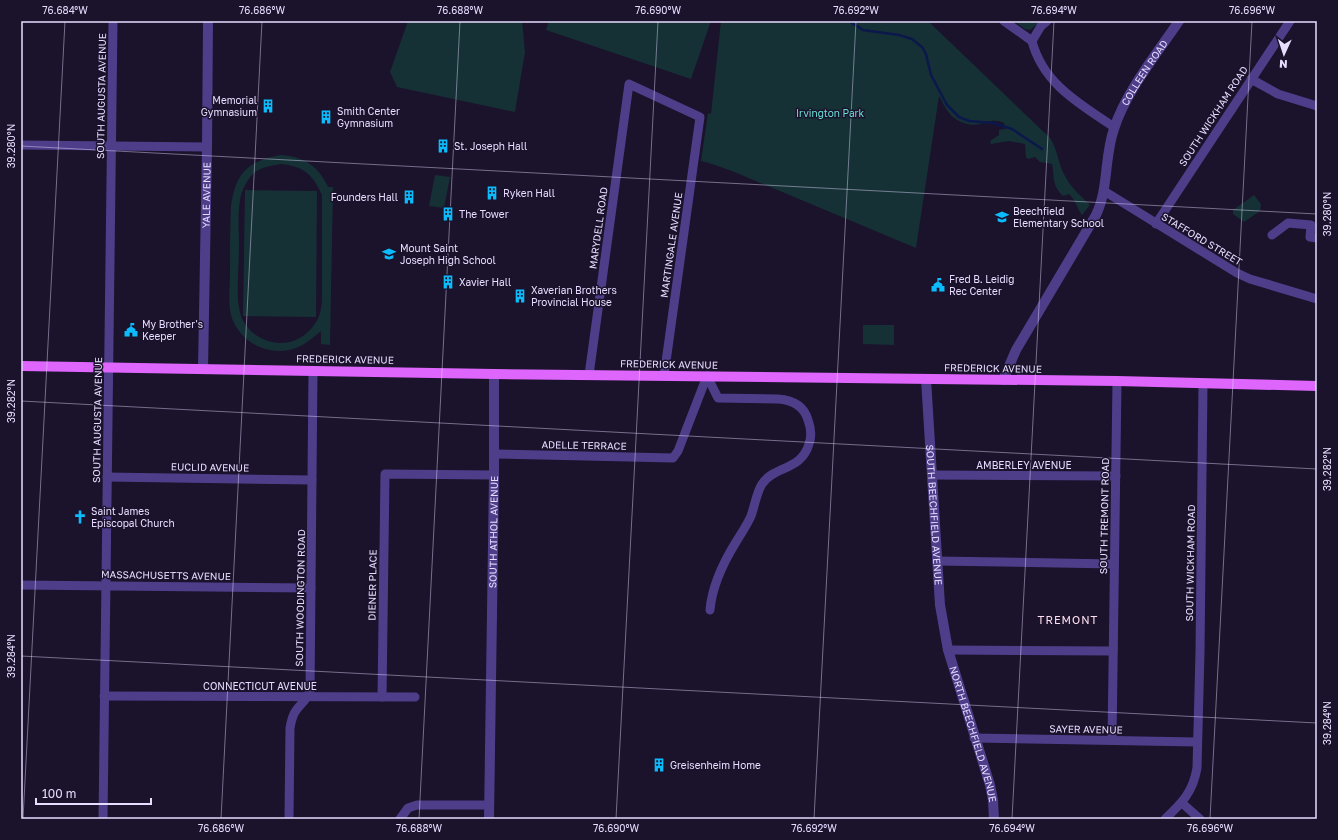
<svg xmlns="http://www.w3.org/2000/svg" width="1338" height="840" font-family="'Golos Text',sans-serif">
<rect width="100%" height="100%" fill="#1b122c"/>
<g fill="#153136" fill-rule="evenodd">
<polygon points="408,21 522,21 525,52 515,112 397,87 390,72"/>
<polygon points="549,21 711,21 691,79 546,30"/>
<path d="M 721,21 L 928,21 L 1050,138 C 1058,150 1058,164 1065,176 C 1071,188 1081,196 1090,205 L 1082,215 C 1077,209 1076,200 1069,194 L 1063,196 C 1051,184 1055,178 1052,164 L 1040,162 L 1035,157 L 1028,159 L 1026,157 L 1025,144 L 1009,141 L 991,144 L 990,141 L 999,135 L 999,130 L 1005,129 L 1004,123 C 996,119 989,121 980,124 C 968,127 954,121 947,110 C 944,106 942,101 939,96 L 916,248 L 732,171 L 709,163 L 701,161 L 708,113 L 711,114 Z"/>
<polygon points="1014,21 1041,21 1030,30 1025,29"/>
<path d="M 281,155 C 304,157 318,165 328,187 L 333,187 L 330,345 L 321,344 L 321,331 C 305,345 292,354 270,350 C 253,347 240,336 233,321 C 227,307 230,288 230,273 C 230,250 230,228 231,206 C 236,172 248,161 281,155 ZM 281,164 C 304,166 313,175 322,195 L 322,302 C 321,309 320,316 316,322 C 298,352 258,349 242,319 C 240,314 239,307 238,301 C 237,283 239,264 239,246 C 239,230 237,211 241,195 C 243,188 247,181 251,176 C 259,167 270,166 281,164 Z"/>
<polygon points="435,175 450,177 444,208 429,206"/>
<polygon points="245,190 317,191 316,317 243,316"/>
<polygon points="1254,195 1261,204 1260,211 1244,222 1233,214 1233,210"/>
<polygon points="863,325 894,325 894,345 863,344"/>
</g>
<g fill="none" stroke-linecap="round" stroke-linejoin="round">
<polyline stroke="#0c184b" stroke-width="2.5" points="849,21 863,30 899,35 912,39 922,47 926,54 931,75 947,105 959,117 969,121 993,123 1012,129 1042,149"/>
<g stroke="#4e3e8a" stroke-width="9">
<polyline points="1004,21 1032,41"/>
<path d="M 1047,21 L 1041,26 L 1032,41 C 1043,84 1080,104 1114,127"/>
<polyline points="1251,79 1278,94 1317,106"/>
<polyline points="21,145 207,147"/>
<polyline points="1104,191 1237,273 1250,279 1317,299"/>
<polyline points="1156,224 1290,21"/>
<polyline points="1272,235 1288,223 1311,225 1310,237 1317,238"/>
<polyline points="589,375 629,84 700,117 664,376"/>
<path d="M 707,376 L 718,398 L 778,399 C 792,400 804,406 808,420 C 811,428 812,436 809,444 C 801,471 775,465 762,484 C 756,494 755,505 751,516 C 747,525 741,534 736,542 C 723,563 712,586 710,610"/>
<polyline points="494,454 673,458 678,451 707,376"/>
<polyline points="932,475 1116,476"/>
<polyline points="107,477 312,480"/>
<polyline points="937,561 1114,564"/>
<polyline points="21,585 311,588"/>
<polyline points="948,650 1113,651"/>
<polyline points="104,696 415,697"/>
<polyline points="382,697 385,474 494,475"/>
<polyline points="974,738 1197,742"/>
<polyline points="1112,740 1117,381"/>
<polyline points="1182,803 1200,819"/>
<polyline points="103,819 113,21"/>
<path d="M 289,819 L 290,728 C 291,722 292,717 295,712 C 300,704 307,700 310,691 L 313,371"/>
<polyline points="400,819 408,808 417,805 489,805"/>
<path d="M 1165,819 C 1182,803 1193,792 1197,768 L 1200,652 L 1203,384"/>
</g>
<g stroke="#4e3e8a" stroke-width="10">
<path id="s1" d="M 203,369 L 207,147 L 208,21"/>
<path id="s2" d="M 926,379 L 940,605 L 948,650 L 990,785 L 993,800 L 994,819"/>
<path id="s3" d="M 1003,380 L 1016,350 L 1096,215 C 1109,188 1104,157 1114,129 C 1125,93 1158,52 1179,21"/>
<path id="s4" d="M 489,819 L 494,475 L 494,374"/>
</g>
<polyline stroke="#de66fd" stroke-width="10" points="21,366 494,374 1117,381 1317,386"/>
</g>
<path fill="none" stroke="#e7ddff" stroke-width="1" stroke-opacity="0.45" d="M 21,146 L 1317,214M 21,401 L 1317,469M 21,656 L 1317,723M 23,819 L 65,21M 221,819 L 262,21M 419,819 L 460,21M 616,819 L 658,21M 814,819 L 856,21M 1012,819 L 1054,21M 1210,819 L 1252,21"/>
<defs>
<g id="building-bare" transform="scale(1.08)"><path d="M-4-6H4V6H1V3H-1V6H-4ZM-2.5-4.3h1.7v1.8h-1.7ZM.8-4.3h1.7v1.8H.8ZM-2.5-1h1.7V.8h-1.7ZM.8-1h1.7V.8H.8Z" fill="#0cbbfb" stroke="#1b122c" stroke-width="2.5" paint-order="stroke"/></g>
<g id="school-bare" transform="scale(1.08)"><path d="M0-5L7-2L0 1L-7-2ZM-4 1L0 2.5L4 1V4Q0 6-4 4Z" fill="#0cbbfb" stroke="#1b122c" stroke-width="2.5" paint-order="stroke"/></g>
<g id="civic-bare" transform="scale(1.08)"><path d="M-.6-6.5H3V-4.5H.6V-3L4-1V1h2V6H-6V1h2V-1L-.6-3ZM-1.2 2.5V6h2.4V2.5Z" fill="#0cbbfb" stroke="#1b122c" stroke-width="2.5" paint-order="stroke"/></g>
<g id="church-bare" transform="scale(1.08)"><path d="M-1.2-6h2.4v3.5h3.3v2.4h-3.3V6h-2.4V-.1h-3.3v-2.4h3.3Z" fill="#0cbbfb" stroke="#1b122c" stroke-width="2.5" paint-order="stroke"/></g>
</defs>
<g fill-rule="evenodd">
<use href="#building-bare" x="268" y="106"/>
<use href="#building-bare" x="326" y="117"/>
<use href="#building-bare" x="443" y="146"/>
<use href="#building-bare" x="492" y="193"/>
<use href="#building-bare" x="409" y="197"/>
<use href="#building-bare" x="448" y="214"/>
<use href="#school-bare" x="1002" y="217"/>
<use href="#school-bare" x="389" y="254"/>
<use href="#building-bare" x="448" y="282"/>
<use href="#civic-bare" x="938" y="285"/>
<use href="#building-bare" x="520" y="296"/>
<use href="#civic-bare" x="131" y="330"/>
<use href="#church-bare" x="80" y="517"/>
<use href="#building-bare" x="659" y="765"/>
</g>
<g text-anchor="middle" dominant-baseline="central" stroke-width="3" stroke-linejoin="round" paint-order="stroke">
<g font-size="10" fill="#e7ddff" stroke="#1b122c">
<text stroke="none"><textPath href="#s3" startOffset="342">COLLEEN ROAD</textPath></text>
<text transform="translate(101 96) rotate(-89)">SOUTH AUGUSTA AVENUE</text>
<text transform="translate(1213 116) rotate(-57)">SOUTH WICKHAM ROAD</text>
<text stroke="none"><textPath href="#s1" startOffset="174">YALE AVENUE</textPath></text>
<text transform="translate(598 228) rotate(-82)">MARYDELL ROAD</text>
<text transform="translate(1202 239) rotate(31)">STAFFORD STREET</text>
<text transform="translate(671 245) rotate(-82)">MARTINGALE AVENUE</text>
<text transform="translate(345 359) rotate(1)">FREDERICK AVENUE</text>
<text transform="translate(669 364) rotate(1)">FREDERICK AVENUE</text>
<text transform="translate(993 368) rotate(1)">FREDERICK AVENUE</text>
<text transform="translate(97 420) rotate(-89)">SOUTH AUGUSTA AVENUE</text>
<text transform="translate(584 445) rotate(1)">ADELLE TERRACE</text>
<text x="1024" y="465">AMBERLEY AVENUE</text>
<text transform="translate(210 467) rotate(1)">EUCLID AVENUE</text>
<text stroke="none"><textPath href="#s2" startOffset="136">SOUTH BEECHFIELD AVENUE</textPath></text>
<text transform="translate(1104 516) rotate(-89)">SOUTH TREMONT ROAD</text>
<text stroke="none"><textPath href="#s4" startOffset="287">SOUTH ATHOL AVENUE</textPath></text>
<text transform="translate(1190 563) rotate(-89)">SOUTH WICKHAM ROAD</text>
<text transform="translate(166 575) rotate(1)">MASSACHUSETTS AVENUE</text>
<text transform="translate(372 585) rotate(-89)">DIENER PLACE</text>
<text transform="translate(300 598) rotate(-89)">SOUTH WOODINGTON ROAD</text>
<text x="260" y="686">CONNECTICUT AVENUE</text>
<text transform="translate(1086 729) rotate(1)">SAYER AVENUE</text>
<text stroke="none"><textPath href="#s2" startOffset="360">NORTH BEECHFIELD AVENUE</textPath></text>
</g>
<g font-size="10" fill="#e7ddff" stroke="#1b122c" text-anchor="start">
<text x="257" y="100" text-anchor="end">Memorial<tspan x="257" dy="12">Gymnasium</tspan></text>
<text x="337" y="111">Smith Center<tspan x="337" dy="12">Gymnasium</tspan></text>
<text x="454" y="146">St. Joseph Hall</text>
<text x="503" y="193">Ryken Hall</text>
<text x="398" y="197" text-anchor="end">Founders Hall</text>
<text x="1013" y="211">Beechfield<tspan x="1013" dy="12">Elementary School</tspan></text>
<text x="459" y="214">The Tower</text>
<text x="400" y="248">Mount Saint<tspan x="400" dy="12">Joseph High School</tspan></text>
<text x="949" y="279">Fred B. Leidig<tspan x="949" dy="12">Rec Center</tspan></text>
<text x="459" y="282">Xavier Hall</text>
<text x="531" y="290">Xaverian Brothers<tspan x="531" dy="12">Provincial House</tspan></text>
<text x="142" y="324">My Brother's<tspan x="142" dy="12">Keeper</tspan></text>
<text x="91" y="511">Saint James<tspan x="91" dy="12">Episcopal Church</tspan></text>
<text x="670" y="765">Greisenheim Home</text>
</g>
<g font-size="10" fill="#68e0d6" stroke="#1b122c">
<text x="830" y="113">Irvington Park</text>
</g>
<g font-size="11" letter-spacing="1" fill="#ffdfee" stroke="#1b122c">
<text x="1068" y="619">TREMONT</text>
</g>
</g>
<rect width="1338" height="840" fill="none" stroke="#1b122c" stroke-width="44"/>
<g transform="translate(1284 54) rotate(183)" stroke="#1b122c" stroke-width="3" paint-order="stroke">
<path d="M0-3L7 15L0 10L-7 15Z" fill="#e7ddff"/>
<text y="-6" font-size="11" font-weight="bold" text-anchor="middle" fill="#e7ddff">N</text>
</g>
<path d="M36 798v6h115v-6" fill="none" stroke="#e7ddff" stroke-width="2"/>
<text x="42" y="798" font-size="12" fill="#e7ddff" stroke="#1b122c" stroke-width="3" paint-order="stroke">100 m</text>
<rect x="22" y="22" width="1294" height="796" fill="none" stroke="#e7ddff" stroke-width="1.5"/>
<g font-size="10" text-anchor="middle" fill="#e7ddff">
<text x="65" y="14">76.684°W</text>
<text x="262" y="14">76.686°W</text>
<text x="460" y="14">76.688°W</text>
<text x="658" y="14">76.690°W</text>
<text x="856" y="14">76.692°W</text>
<text x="1054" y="14">76.694°W</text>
<text x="1252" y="14">76.696°W</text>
<text transform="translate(11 146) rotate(-90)" y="4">39.280°N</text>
<text transform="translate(1327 214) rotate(-90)" y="4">39.280°N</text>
<text transform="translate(11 401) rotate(-90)" y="4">39.282°N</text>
<text transform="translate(1327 469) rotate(-90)" y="4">39.282°N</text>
<text transform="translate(11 656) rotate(-90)" y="4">39.284°N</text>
<text transform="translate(1327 723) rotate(-90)" y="4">39.284°N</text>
<text x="221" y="832">76.686°W</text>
<text x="419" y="832">76.688°W</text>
<text x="616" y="832">76.690°W</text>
<text x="814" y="832">76.692°W</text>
<text x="1012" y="832">76.694°W</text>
<text x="1210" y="832">76.696°W</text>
</g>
</svg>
